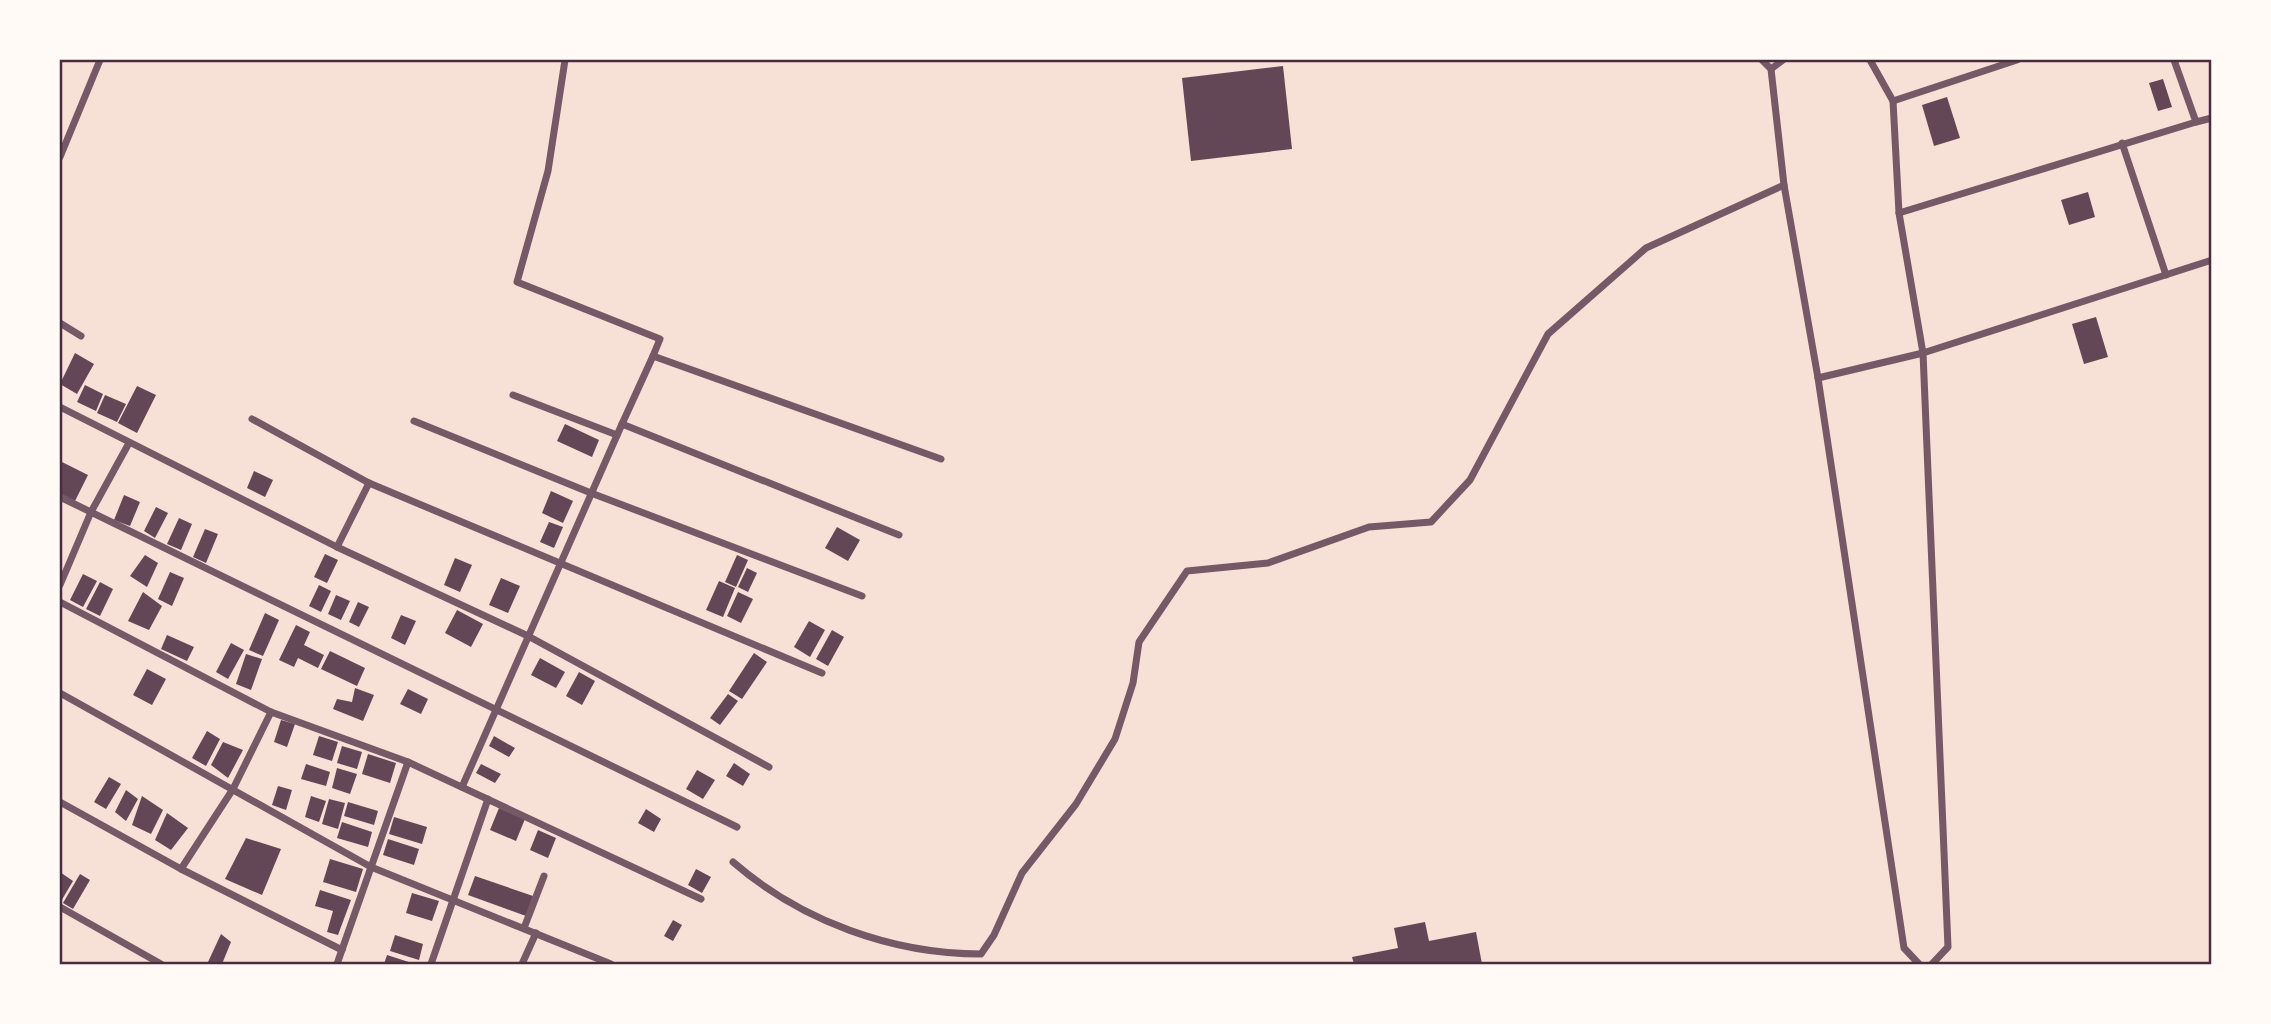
<svg xmlns="http://www.w3.org/2000/svg" width="2271" height="1024" font-family="Rubik,sans-serif">
<rect width="100%" height="100%" fill="#f7e1d7"/>
<g fill="#644757">
<polygon points="1283,66 1292,149 1191,161 1182,78"/>
<polygon points="2163,79 2172,107 2158,111 2149,83"/>
<polygon points="1947,97 1960,138 1934,146 1922,105"/>
<polygon points="2088,192 2095,217 2069,225 2061,200"/>
<polygon points="2096,317 2108,357 2084,364 2072,324"/>
<polygon points="75,353 94,364 77,394 60,384"/>
<polygon points="85,385 103,394 96,411 77,402"/>
<polygon points="137,386 156,395 137,433 118,423"/>
<polygon points="105,395 126,404 117,422 97,413"/>
<polygon points="565,424 599,440 592,457 557,441"/>
<polygon points="62,462 88,475 74,503 60,496"/>
<polygon points="254,471 273,480 265,497 247,488"/>
<polygon points="551,491 573,501 563,523 542,513"/>
<polygon points="124,495 140,502 130,526 114,520"/>
<polygon points="156,507 168,513 155,538 144,531"/>
<polygon points="179,518 192,524 181,550 167,544"/>
<polygon points="549,522 563,527 554,548 540,542"/>
<polygon points="837,527 860,540 848,561 825,548"/>
<polygon points="205,529 218,534 206,563 193,557"/>
<polygon points="325,554 338,560 327,583 314,577"/>
<polygon points="145,555 158,563 147,587 130,576"/>
<polygon points="737,555 748,560 736,587 725,582"/>
<polygon points="455,558 472,565 460,592 444,585"/>
<polygon points="747,568 757,573 748,592 738,587"/>
<polygon points="170,572 184,578 172,606 158,599"/>
<polygon points="83,574 97,581 83,607 70,600"/>
<polygon points="501,578 520,586 508,613 489,605"/>
<polygon points="719,581 735,588 723,617 706,610"/>
<polygon points="100,582 113,589 100,616 86,609"/>
<polygon points="319,585 331,591 321,612 309,606"/>
<polygon points="143,592 162,606 149,630 128,621"/>
<polygon points="738,592 753,599 741,623 727,616"/>
<polygon points="336,595 350,601 341,620 328,614"/>
<polygon points="358,602 369,607 359,627 349,622"/>
<polygon points="457,610 483,624 471,647 445,633"/>
<polygon points="265,613 279,620 263,656 249,650"/>
<polygon points="401,615 416,621 405,645 391,638"/>
<polygon points="809,621 825,630 810,657 794,647"/>
<polygon points="296,625 310,632 304,645 324,655 318,668 298,658 294,667 279,660"/>
<polygon points="832,630 844,637 828,666 816,659"/>
<polygon points="167,635 194,647 187,661 161,649"/>
<polygon points="231,643 244,650 228,679 216,672"/>
<polygon points="330,651 365,668 357,686 321,669"/>
<polygon points="754,653 767,662 742,699 729,691"/>
<polygon points="246,654 262,659 251,690 236,684"/>
<polygon points="540,658 565,672 556,688 531,675"/>
<polygon points="147,669 166,679 152,705 133,695"/>
<polygon points="579,672 595,681 582,705 566,696"/>
<polygon points="355,688 374,695 363,721 333,709 337,699 352,702"/>
<polygon points="408,689 428,699 421,714 400,704"/>
<polygon points="728,694 738,701 720,725 710,718"/>
<polygon points="281,720 295,724 287,747 274,742"/>
<polygon points="207,731 220,739 206,766 192,758"/>
<polygon points="319,736 338,742 332,761 313,755"/>
<polygon points="494,736 515,748 509,757 489,746"/>
<polygon points="223,742 243,750 228,778 211,765"/>
<polygon points="342,746 362,752 357,769 337,763"/>
<polygon points="368,754 396,763 390,783 362,774"/>
<polygon points="734,763 750,774 743,786 726,776"/>
<polygon points="306,764 330,772 326,786 301,779"/>
<polygon points="481,764 501,774 495,783 476,773"/>
<polygon points="337,768 357,774 350,794 332,788"/>
<polygon points="697,770 715,780 703,799 686,789"/>
<polygon points="109,777 121,784 106,809 94,802"/>
<polygon points="278,786 292,790 286,810 272,805"/>
<polygon points="126,790 138,799 126,821 115,812"/>
<polygon points="142,796 163,810 151,834 132,825"/>
<polygon points="311,796 326,801 319,822 305,817"/>
<polygon points="329,799 345,803 338,829 322,824"/>
<polygon points="348,802 378,811 374,825 344,816"/>
<polygon points="499,808 525,819 516,841 490,830"/>
<polygon points="646,809 661,819 654,832 638,823"/>
<polygon points="167,813 188,828 171,850 155,840"/>
<polygon points="394,817 427,827 422,844 389,834"/>
<polygon points="342,822 372,832 368,847 337,838"/>
<polygon points="538,830 556,838 548,858 530,850"/>
<polygon points="246,838 281,849 262,895 225,879"/>
<polygon points="388,839 419,849 414,865 383,855"/>
<polygon points="330,859 363,869 356,892 323,882"/>
<polygon points="696,869 711,877 702,893 688,885"/>
<polygon points="60,872 73,881 60,903"/>
<polygon points="80,874 90,880 73,909 63,903"/>
<polygon points="475,876 533,896 526,916 468,895"/>
<polygon points="320,890 351,900 338,935 327,932 333,911 315,906"/>
<polygon points="412,893 439,901 432,921 406,913"/>
<polygon points="673,920 682,925 673,941 664,936"/>
<polygon points="1425,922 1429,941 1476,932 1482,964 1354,964 1352,957 1398,948 1394,928"/>
<polygon points="221,934 231,942 222,964 214,964 208,962"/>
<polygon points="395,935 423,944 419,960 390,951"/>
<polygon points="387,955 415,964 384,964"/>
</g>
<g fill="none" stroke-linecap="round" stroke-linejoin="round">
<g stroke="#755966" stroke-width="7">
<polyline points="565,60 548,171 517,282 660,339 653,356"/>
<polyline points="1762,60 1771,69 1784,185 1818,378 1904,948 1919,964"/>
<polyline points="1870,60 1893,101 1899,213 1923,353 1948,947 1932,964"/>
<polyline points="1771,69 1783,60"/>
<polyline points="1893,101 2017,60"/>
<polyline points="2196,122 2212,118"/>
<polyline points="2122,143 2166,275"/>
<polyline points="60,157 100,60"/>
<polyline points="1899,213 2196,122 2174,60"/>
<polyline points="60,323 81,336"/>
<polyline points="1818,378 1923,353 2212,260"/>
<polyline points="513,395 617,435"/>
<polyline points="60,407 337,547 528,636 769,767"/>
<polyline points="252,419 369,483 822,673"/>
<polyline points="414,421 591,493 862,596"/>
<polyline points="622,424 653,356 941,459"/>
<polyline points="60,497 737,827"/>
<polyline points="337,547 369,483"/>
<polyline points="60,585 91,512 129,443"/>
<polyline points="60,602 271,712 408,762 701,899"/>
<polyline points="60,693 371,867 611,964"/>
<polyline points="462,787 622,424 899,535"/>
<polyline points="60,802 181,869 233,789 271,712"/>
<path d="M 733,862 C 801,921 892,954 981,954 L 994,935 L 1022,873 L 1076,804 L 1115,739 L 1133,683 L 1139,642 L 1187,571 L 1268,563 L 1369,527 L 1431,522 L 1470,480 L 1548,334 L 1646,248 L 1784,185"/>
<polyline points="181,869 342,950"/>
<polyline points="60,907 161,964"/>
<polyline points="524,928 544,876"/>
<polyline points="337,964 408,762"/>
<polyline points="431,964 488,799"/>
<polyline points="522,964 536,933"/>
</g>
</g>
<rect width="2271" height="1024" fill="none" stroke="#fffaf5" stroke-width="122"/>
<rect x="61" y="61" width="2149" height="902" fill="none" stroke="#4a2c40" stroke-width="2.5"/>
</svg>
